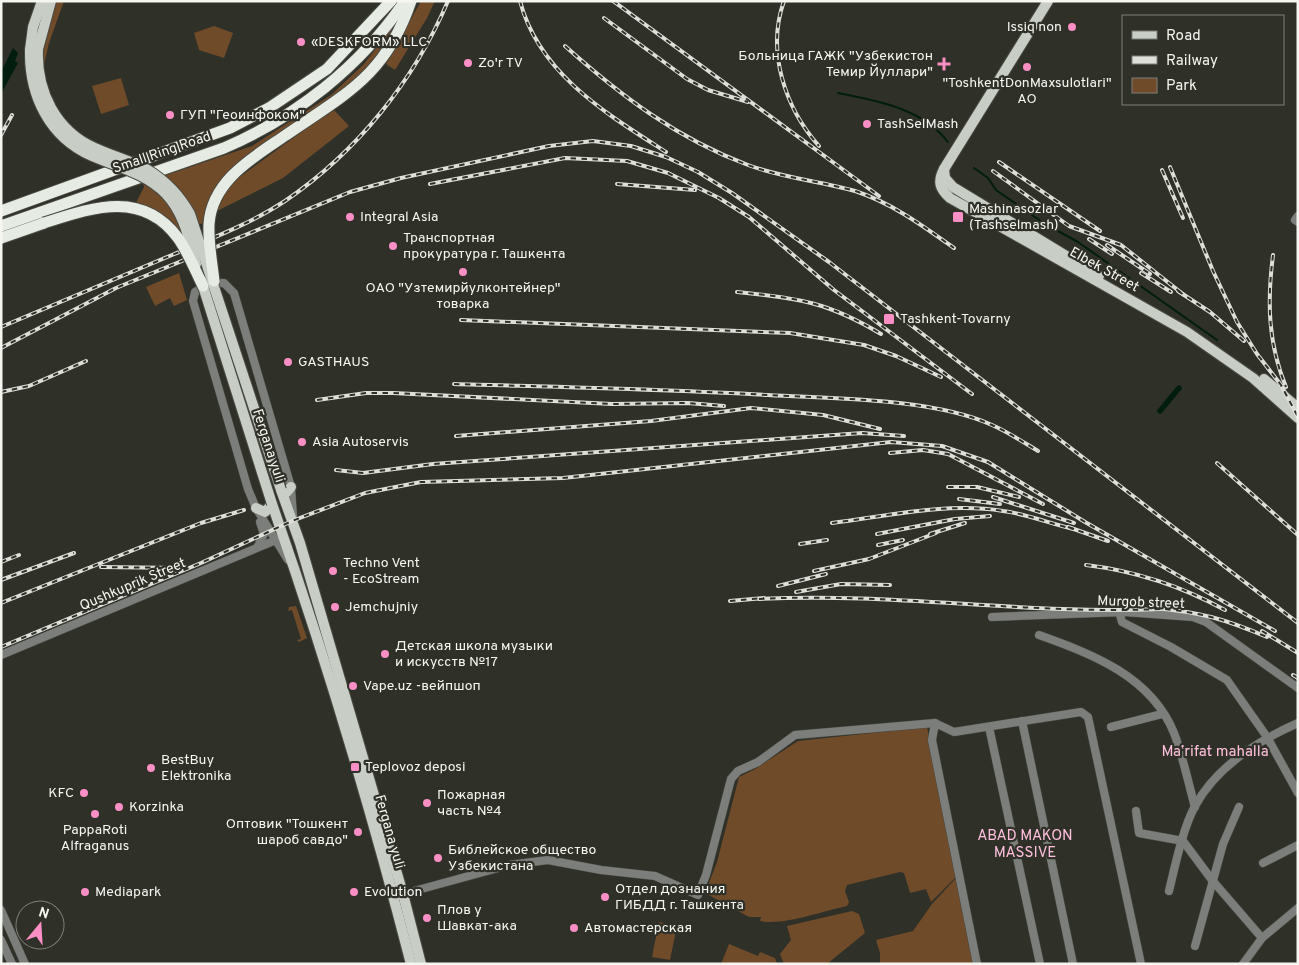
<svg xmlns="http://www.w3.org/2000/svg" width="1299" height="965" font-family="Overpass,sans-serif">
<rect width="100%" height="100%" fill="#2f3028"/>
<g fill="#6f4b2a">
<polygon points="55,1 64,1 49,43 42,73 43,35"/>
<polygon points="421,1 435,1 427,18 395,70 386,64"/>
<polygon points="398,20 401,22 365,75 224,176 212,193 204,223 178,230 153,209 136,203 144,187 143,183 252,146 331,95 364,64"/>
<polygon points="214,26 233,33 224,58 199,50 194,33"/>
<polygon points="121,78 129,105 101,114 92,86"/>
<polygon points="333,109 349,126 283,178 217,211 226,192 237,179"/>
<polygon points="179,273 187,300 174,306 170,298 155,306 146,287"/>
<polygon points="296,606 307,638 299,642 297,640 301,639 292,610 288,611 289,607"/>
<path d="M 927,727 L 957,876 L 931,902 L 926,889 L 910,893 L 904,873 L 900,872 L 847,885 L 845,891 L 849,902 L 847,906 C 823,911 783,926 760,921 L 761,917 L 749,917 L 705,893 L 717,862 L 739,777 L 755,769 L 798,741 Z"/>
<polygon points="957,877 974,964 874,964 880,963 880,953 876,940 913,931 932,904"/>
<polygon points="852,911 859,914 865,933 827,964 784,964 780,954 791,940 787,926"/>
<polygon points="659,922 677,926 670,960 652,957"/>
<polygon points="729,944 758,956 760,952 775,958 777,964 721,964"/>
</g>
<polygon fill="#001d0e" points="13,48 18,53 15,61 18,63 1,94 1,72"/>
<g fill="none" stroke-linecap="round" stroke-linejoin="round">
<g stroke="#001d0e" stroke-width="2">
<path d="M 838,93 C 877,101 922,108 948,142"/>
<polyline points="974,168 988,178 996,190 1045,224 1078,242 1217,340"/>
</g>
<polyline stroke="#001d0e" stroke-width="5.5" points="1160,411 1179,388"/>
<g stroke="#4b4c44" stroke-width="9">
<g id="minor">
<polyline points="1298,216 1295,220 1298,222"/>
<polyline points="258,546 264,534 260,522"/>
<polyline points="288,560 256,508 248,489 193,301 195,292 210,283 224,283 234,293 291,487 293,516"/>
<polyline points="1120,615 1122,622 1171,647 1227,680 1267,737 1298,793"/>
<polyline points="992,617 1124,612 1193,617 1206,622 1298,688"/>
<path d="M 1039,635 C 1092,654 1151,676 1174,733 C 1183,756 1188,782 1195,807"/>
<polyline points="1,655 276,540"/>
<polyline points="1022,721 1073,964"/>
<polyline points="935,723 932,740 977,964"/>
<polyline points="989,727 1040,964"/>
<polyline points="1111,727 1162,714"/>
<polyline points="1136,811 1139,833 1183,841 1212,880 1262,938"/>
<polyline points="1263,863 1298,845"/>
<path d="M 1169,891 C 1175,866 1183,828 1195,806 C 1217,766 1257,741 1298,723"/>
<polyline points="403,894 509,865 548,860 601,870 655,876 698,895 706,875 731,779 738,771 758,762 795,735 935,723 954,732 1081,712 1088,717 1141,964"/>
<polyline points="1,910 25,964"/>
<polyline points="1,940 12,964"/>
<polyline points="1195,946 1223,844 1239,807"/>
<polyline points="1243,964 1262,938 1298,908"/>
</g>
</g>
<g stroke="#4b4c44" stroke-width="12">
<g id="major">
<path d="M 1048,1 L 944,169 C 937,182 940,189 950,198 L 1187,332 L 1253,378 L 1298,418"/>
<polyline points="38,49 51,1"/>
<polyline points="30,50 33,27 42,1"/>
<polyline points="944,169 945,178 953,187 1099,276"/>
<polyline points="1264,379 1298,408"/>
<polyline points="291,487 287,492 281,490 300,543 403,894 421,964"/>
<path d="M 272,504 C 325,655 371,809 411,964"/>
<polyline points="256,508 265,512 272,504"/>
</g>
</g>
<g stroke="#4b4c44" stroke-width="13">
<g id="highway">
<path d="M 286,135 C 347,93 386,75 411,1"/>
<polyline points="1,211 230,128 269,108 327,69 391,1"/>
<path d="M 1,226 L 224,148 C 296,117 360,67 405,1"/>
<polyline points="1,238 44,223"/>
</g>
</g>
<use href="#minor" stroke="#7b7e7a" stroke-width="8"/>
<use href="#major" stroke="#c8cdc5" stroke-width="10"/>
<use href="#highway" stroke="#e6ece3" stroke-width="11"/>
<g stroke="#dedfd9" stroke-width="4">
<g id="rail">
<path d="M 520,1 C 539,74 607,114 666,152"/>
<polyline points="613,1 879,196"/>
<path d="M 784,1 C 766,51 785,108 819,146"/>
<polyline points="604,18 687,79 708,90 748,102"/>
<path d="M 565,46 C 621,96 678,139 748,165 C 783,178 820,181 855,191 C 892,203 923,226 954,248"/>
<polyline points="1,135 12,115"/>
<polyline points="999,162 1100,231"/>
<polyline points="1170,167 1213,271 1237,322 1257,354 1281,385 1298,417"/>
<polyline points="1162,170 1183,218"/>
<polyline points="993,171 1069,226 1121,245 1184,295"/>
<polyline points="430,184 565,158 627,161 668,173 719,198 749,217 834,290 972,394"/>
<polyline points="617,184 695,190"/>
<polyline points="1089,239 1112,254"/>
<polyline points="1107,245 1150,274"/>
<path d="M 1273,255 C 1267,302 1268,343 1286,387"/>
<polyline points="1141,273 1171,292"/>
<polyline points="1178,291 1210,312 1244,341"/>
<path d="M 737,292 C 798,298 828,302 881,334"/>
<polyline points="461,320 790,333 864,345 896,356 941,377"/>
<path d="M 1,327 C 58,303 115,279 172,255 C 210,239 250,224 285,201 C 357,152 414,81 448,1"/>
<polyline points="1,348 116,288 350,192 401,178 549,146 593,141 631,146 666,157 698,172 732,193 829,262 1298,623"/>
<path d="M 454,384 C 558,387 663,389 768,395 C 834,399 932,398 992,425 C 1008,432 1023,442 1038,451"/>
<polyline points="1,392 29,386 86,361"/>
<polyline points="317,400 366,393 393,393 612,404 688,403 724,406"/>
<polyline points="456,436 651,421 751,408 823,415 880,429"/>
<polyline points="890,453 923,450 948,454 1043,504"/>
<polyline points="1217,463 1298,535"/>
<polyline points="336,470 363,473 433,464 862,433 904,436"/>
<polyline points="948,487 977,487 1019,497"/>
<polyline points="993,497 1074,523"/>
<polyline points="959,499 1000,504"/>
<path d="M 832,523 C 887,516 947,502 1003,511 C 1027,514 1051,524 1074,529"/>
<polyline points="1068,527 1108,541"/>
<polyline points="877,534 955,519 990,516"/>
<polyline points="930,534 965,523"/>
<polyline points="800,544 827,540"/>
<polyline points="878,545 903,540"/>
<polyline points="1,562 19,555"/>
<path d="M 1086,565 C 1136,571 1181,586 1225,610"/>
<polyline points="101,567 181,568"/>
<polyline points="814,571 869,559 936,533"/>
<polyline points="1,580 74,553"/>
<polyline points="778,586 826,574"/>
<polyline points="796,592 841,584 890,585"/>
<path d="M 759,599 C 893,592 1027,615 1161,609"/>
<polyline points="730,601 764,598"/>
<polyline points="1,603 201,523 244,510"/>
<path d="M 1154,608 C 1200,612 1225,619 1267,637"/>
<polyline points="1262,631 1298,653"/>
<polyline points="1,647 201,563 292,521 365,493 421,482 563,478 891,442 942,446 988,462 1085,522 1275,631"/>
<polyline points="1293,675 1298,678"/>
</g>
</g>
<use href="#rail" stroke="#2f3028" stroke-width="2" stroke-dasharray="5.5" stroke-linecap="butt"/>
<g stroke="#4b4c44" stroke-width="12" stroke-linecap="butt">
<g id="major-bridge">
<path d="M 38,49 C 36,91 56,131 95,148 C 112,156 132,161 148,170 C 166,181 180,196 190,214 L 281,490"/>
<path d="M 30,50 C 29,95 49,137 92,156 C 118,167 145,173 166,194 C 184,213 189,239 196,264"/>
<polyline points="201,280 272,504"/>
</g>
</g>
<g stroke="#4b4c44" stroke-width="13" stroke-linecap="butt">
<g id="highway-bridge">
<path d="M 44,223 C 91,208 142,189 178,238 C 188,252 195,270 203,286"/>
<path d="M 214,281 C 212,262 208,243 209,224 C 212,180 254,157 286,135"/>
</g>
</g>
<use href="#major-bridge" stroke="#c8cdc5" stroke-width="10"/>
<use href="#highway-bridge" stroke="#e6ece3" stroke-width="11"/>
</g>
<g fill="#fa8fc6" stroke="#2f3028" stroke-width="2">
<circle cx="1072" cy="27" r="5"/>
<circle cx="301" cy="42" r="5"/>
<circle cx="468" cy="63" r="5"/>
<path d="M941.5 56.5h5v5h5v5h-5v5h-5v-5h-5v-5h5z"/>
<circle cx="1027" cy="67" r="5"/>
<circle cx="170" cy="115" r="5"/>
<circle cx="867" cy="124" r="5"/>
<circle cx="350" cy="217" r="5"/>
<rect x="952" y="211" width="12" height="12" rx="2.5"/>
<circle cx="393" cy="246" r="5"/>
<circle cx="463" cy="272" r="5"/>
<rect x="883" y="313" width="12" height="12" rx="2.5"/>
<circle cx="288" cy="362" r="5"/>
<circle cx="302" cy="442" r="5"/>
<circle cx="333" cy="571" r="5"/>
<circle cx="335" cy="607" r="5"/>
<circle cx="385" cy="654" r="5"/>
<circle cx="353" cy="686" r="5"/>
<rect x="350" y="762" width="10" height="10" rx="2.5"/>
<circle cx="151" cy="768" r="5"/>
<circle cx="84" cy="793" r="5"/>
<circle cx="427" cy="803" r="5"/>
<circle cx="119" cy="807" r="5"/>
<circle cx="95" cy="814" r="5"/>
<circle cx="358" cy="832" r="5"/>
<circle cx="438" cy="858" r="5"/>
<circle cx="85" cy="892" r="5"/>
<circle cx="354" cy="892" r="5"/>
<circle cx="605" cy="897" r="5"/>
<circle cx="427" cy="918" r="5"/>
<circle cx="574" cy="928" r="5"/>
</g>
<g text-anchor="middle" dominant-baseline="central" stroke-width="4.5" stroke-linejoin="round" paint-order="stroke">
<g font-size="14" fill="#f5f6f0" stroke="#2f3028" text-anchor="start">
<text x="1062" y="27" text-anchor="end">Issiq non</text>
<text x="311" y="42">«DESKFORM» LLC</text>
<text x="933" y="56" text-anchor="end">Больница ГАЖК "Узбекистон<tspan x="933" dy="16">Темир Йуллари"</tspan></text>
<text x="478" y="63">Zo'r TV</text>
<text x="1027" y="83" text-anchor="middle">"ToshkentDonMaxsulotlari"<tspan x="1027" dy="16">AO</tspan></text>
<text x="180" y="115">ГУП "Геоинфоком"</text>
<text x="877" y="124">TashSelМash</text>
<text x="969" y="209">Mashinasozlar<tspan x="969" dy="16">(Tashselmash)</tspan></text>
<text x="360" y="217">Integral Asia</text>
<text x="403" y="238">Транспортная<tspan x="403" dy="16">прокуратура г. Ташкента</tspan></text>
<text x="463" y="288" text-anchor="middle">ОАО "Узтемирйулконтейнер"<tspan x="463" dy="16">товарка</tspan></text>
<text x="900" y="319">Tashkent-Tovarny</text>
<text x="298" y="362">GASTHAUS</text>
<text x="312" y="442">Asia Autoservis</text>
<text x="343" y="563">Techno Vent<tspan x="343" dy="16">- EcoStream</tspan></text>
<text x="345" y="607">Jemchujniy</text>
<text x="395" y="646">Детская школа музыки<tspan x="395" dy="16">и искусств №17</tspan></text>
<text x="363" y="686">Vape.uz -вейпшоп</text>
<text x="161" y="760">BestBuy<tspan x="161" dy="16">Elektronika</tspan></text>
<text x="365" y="767">Teplovoz deposi</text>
<text x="74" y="793" text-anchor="end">KFC</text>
<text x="437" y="795">Пожарная<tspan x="437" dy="16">часть №4</tspan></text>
<text x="129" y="807">Korzinka</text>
<text x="348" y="824" text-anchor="end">Оптовик "Тошкент<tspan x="348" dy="16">шароб савдо"</tspan></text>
<text x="95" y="830" text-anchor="middle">PappaRoti<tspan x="95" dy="16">Alfraganus</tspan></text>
<text x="448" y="850">Библейское общество<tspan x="448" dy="16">Узбекистана</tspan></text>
<text x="615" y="889">Отдел дознания<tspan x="615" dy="16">ГИБДД г. Ташкента</tspan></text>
<text x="95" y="892">Mediapark</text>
<text x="364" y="892">Evolution</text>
<text x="437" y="910">Плов у<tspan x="437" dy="16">Шавкат-ака</tspan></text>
<text x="584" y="928">Автомастерская</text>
</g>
<g font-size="14" fill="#f5f6f0" stroke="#2f3028">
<text transform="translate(162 153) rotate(-19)">Small Ring Road</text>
<text transform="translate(1104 270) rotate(29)">Elbek Street</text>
<text transform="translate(268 446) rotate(72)">Fergana yuli</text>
<text transform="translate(133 585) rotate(-23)">Qushkuprik Street</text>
<text transform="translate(1141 603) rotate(2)">Murgob street</text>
<text transform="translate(389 832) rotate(74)">Fergana yuli</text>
</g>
<g font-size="15" fill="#fec0dd" stroke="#2f3028">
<text x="1215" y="752">Maʼrifat mahalla</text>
<text x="1025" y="836">ABAD MAKON<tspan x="1025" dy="17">MASSIVE</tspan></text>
</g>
</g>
<rect width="1299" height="965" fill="none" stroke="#f5f6f0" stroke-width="5"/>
<rect x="1122" y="15" width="162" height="90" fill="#2f3028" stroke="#7e7f78"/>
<rect x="1132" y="31" width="25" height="8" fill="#c8cdc5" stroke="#7e7f78"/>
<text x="1166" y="40" font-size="15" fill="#f5f6f0">Road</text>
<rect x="1132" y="56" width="25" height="8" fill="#dedfd9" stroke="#7e7f78"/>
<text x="1166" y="65" font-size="15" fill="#f5f6f0">Railway</text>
<rect x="1132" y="78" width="25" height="15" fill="#6f4b2a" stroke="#7e7f78"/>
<text x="1166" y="90" font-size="15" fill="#f5f6f0">Park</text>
<g transform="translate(40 925) rotate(18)"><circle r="24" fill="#2f3028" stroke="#7e7f78"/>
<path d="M0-4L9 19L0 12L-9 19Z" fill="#fa8fc6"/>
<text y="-8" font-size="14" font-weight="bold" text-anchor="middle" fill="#f5f6f0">N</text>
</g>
</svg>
